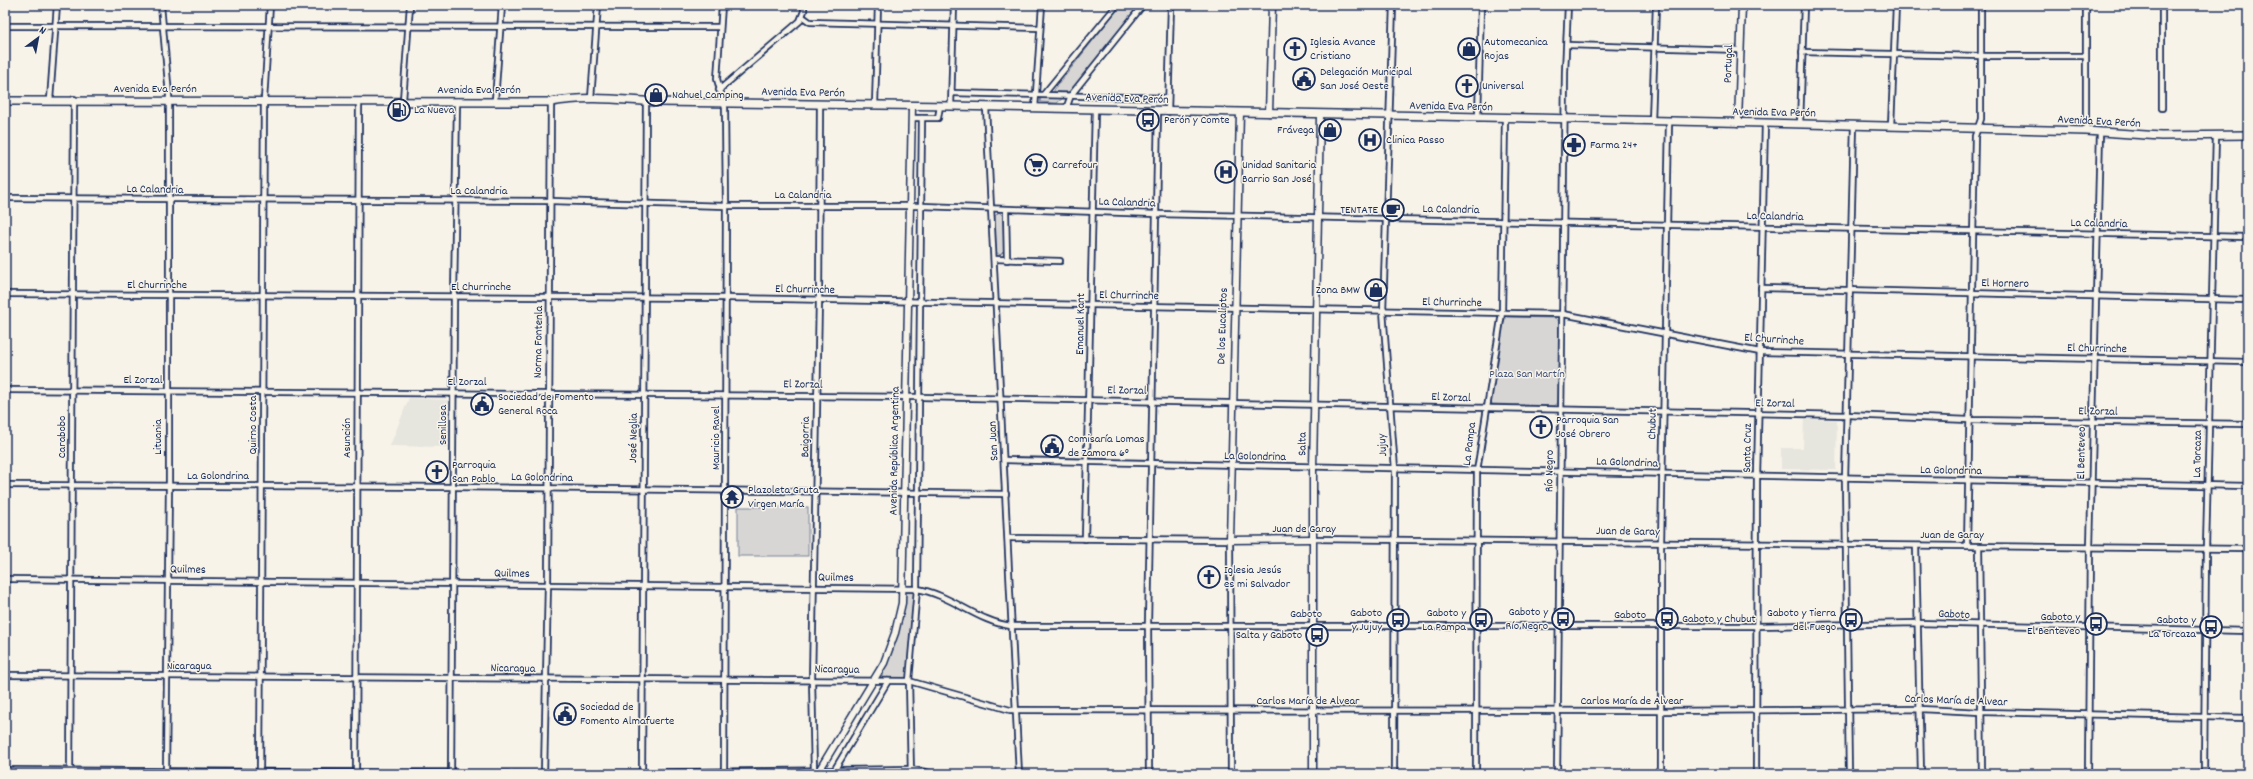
<svg xmlns="http://www.w3.org/2000/svg" width="2253" height="779" font-family="Dekko,sans-serif">
<rect width="100%" height="100%" fill="#f7f3e8"/>
<filter id="ink" filterUnits="userSpaceOnUse"><feTurbulence type="fractalNoise" baseFrequency=".025" numOctaves="2"/><feDisplacementMap in="SourceGraphic" scale="8" xChannelSelector="R" yChannelSelector="G"/><feConvolveMatrix kernelMatrix="1 2 1 2 8 2 1 2 1" color-interpolation-filters="sRGB"/></filter>
<g filter="url(#ink)">
<g fill="#e6e5de">
<polygon points="409,398 448,400 448,447 390,446"/>
<polygon points="1804,419 1837,420 1836,470 1781,469 1781,448 1803,448"/>
</g>
<g fill="#d7d6d4" stroke="#798299">
<polygon points="1121,5 1141,5 1073,90 1069,92 1054,92 1054,90"/>
<polygon points="1041,96 1063,98 1057,103 1040,102"/>
<polygon points="999,212 1003,216 1004,251 1000,255 996,252 995,216"/>
<polygon points="1508,317 1555,318 1559,321 1558,403 1554,406 1492,404 1491,401 1504,320"/>
<rect x="738" y="507" width="70" height="49"/>
<polygon points="906,591 915,591 909,675 907,678 881,679 897,632"/>
</g>
<g fill="none" stroke-linecap="round" stroke-linejoin="round">
<g stroke="#1b2f5e" stroke-width="8">
<g id="street">
<polyline points="161,5 169,95 169,485 166,774"/>
<polyline points="722,5 717,79 725,108 726,206 724,774"/>
<polyline points="1393,5 1383,311 1395,469 1394,774"/>
<polyline points="2086,5 2086,131"/>
<polyline points="803,17 810,22 1040,28"/>
<polyline points="5,26 720,27"/>
<polyline points="1567,45 1741,50"/>
<polyline points="1802,52 1981,56 2085,56"/>
<polyline points="719,90 800,21 804,11 804,5"/>
<polyline points="952,93 1168,98"/>
<polyline points="1044,94 1117,5"/>
<polyline points="591,98 598,5"/>
<polyline points="50,100 57,5"/>
<polyline points="403,100 410,5"/>
<polyline points="495,100 502,5"/>
<polyline points="875,105 878,5"/>
<polyline points="951,106 954,5"/>
<polyline points="986,107 1019,774"/>
<polyline points="1035,108 1042,5"/>
<polyline points="2162,108 2162,5"/>
<polyline points="1066,109 1071,95 1143,5"/>
<polyline points="1168,112 1171,5"/>
<polyline points="912,118 938,118 940,106"/>
<polyline points="1478,118 1481,5"/>
<polyline points="1652,121 1656,5"/>
<polyline points="1800,124 1804,5"/>
<polyline points="1891,126 1896,5"/>
<polyline points="5,198 551,201 726,206 922,206 1156,214 2248,237"/>
<polyline points="1006,210 1007,260"/>
<polyline points="994,259 1060,261"/>
<polyline points="1761,288 2248,300"/>
<polyline points="5,294 726,298 1563,314 1760,352 2248,362"/>
<polyline points="5,390 920,397 1847,415 1969,420 2248,424"/>
<polyline points="1005,460 2248,486"/>
<polyline points="5,485 453,487 1006,494"/>
<polyline points="1008,538 1230,540 1231,774"/>
<polyline points="1085,539 1095,110"/>
<polyline points="1313,539 2248,549"/>
<polyline points="1916,546 1921,774"/>
<polyline points="1967,546 1975,136 1981,119 1981,5"/>
<polyline points="1979,546 1982,774"/>
<path d="M 5,579 L 917,589 C 950,594 978,622 1011,626 L 1756,626 L 1918,623 L 2248,631"/>
<polyline points="5,675 909,681 1010,710 1661,711 1920,709 1981,712 2248,718"/>
<polyline points="5,770 539,774"/>
<polyline points="814,771 812,680 819,300 820,104"/>
<polyline points="70,774 74,99"/>
<polyline points="260,774 264,100 270,5"/>
<polyline points="356,774 359,101"/>
<polyline points="451,774 454,297 457,101"/>
<polyline points="544,774 548,584 551,102"/>
<polyline points="553,774 911,769 934,774"/>
<polyline points="642,774 646,101"/>
<polyline points="832,774 888,681"/>
<polyline points="911,774 909,681 917,589 922,118"/>
<polyline points="1149,774 1148,624 1158,111"/>
<polyline points="1476,774 1477,471 1502,313 1505,119"/>
<polyline points="1557,774 1565,72 1568,5"/>
<polyline points="1661,774 1661,543 1669,122"/>
<polyline points="1756,774 1757,477 1765,123"/>
<polyline points="1849,774 1845,479 1854,125"/>
<polyline points="2088,774 2090,548 2100,132"/>
<polyline points="2204,774 2206,548 2216,135"/>
</g>
</g>
<g stroke="#1b2f5e" stroke-width="9">
<g id="secondary">
<polyline points="1240,112 1230,540 1313,539"/>
<polyline points="1269,113 1272,5"/>
<polyline points="1738,123 1742,5"/>
<polyline points="817,774 884,663 895,633 902,603 912,106"/>
<polyline points="1313,774 1313,468 1320,115"/>
</g>
</g>
<g stroke="#1b2f5e" stroke-width="10">
<path id="primary" d="M 5,101 L 551,102 C 587,95 622,100 658,102 L 951,106 L 1765,123 L 2086,131 L 2161,136 L 2248,135"/>
</g>
<use href="#street" stroke="#f7f3e8" stroke-width="4.5"/>
<use href="#secondary" stroke="#f7f3e8" stroke-width="6"/>
<use href="#primary" stroke="#f7f3e8" stroke-width="7"/>
</g>
</g>
<defs>
<g id="church-ring" transform="scale(1.15)"><circle r="9.5" fill="#f7f3e8" stroke="#1b2f5e" stroke-width="1.5"/><path d="M-1.2-6h2.4v3.5h3.3v2.4h-3.3V6h-2.4V-.1h-3.3v-2.4h3.3Z" fill="#1b2f5e"/></g>
<g id="shop-ring" transform="scale(1.15)"><circle r="9.5" fill="#f7f3e8" stroke="#1b2f5e" stroke-width="1.5"/><path d="M-5-2.5h2.3a2.7 3.5 0 0 1 5.4 0H5L5.5 6h-11ZM-1.5-2.5h3a1.5 2.3 0 0 0-3 0Z" fill="#1b2f5e"/></g>
<g id="civic-ring" transform="scale(1.15)"><circle r="9.5" fill="#f7f3e8" stroke="#1b2f5e" stroke-width="1.5"/><path d="M-.6-6.5H3V-4.5H.6V-3L4-1V1h2V6H-6V1h2V-1L-.6-3ZM-1.2 2.5V6h2.4V2.5Z" fill="#1b2f5e"/></g>
<g id="fuel-ring" transform="scale(1.15)"><circle r="9.5" fill="#f7f3e8" stroke="#1b2f5e" stroke-width="1.5"/><path d="M-5.5-6h7V0h2V4h1.3V-2.5L3-4.5l.8-.8L6-3V5H2.5V1h-1V6h-7ZM-4.2-4.7v3.2H.2V-4.7Z" fill="#1b2f5e"/></g>
<g id="bus-ring" transform="scale(1.15)"><circle r="9.5" fill="#f7f3e8" stroke="#1b2f5e" stroke-width="1.5"/><path d="M-5-6H5V4H4V6H2V4H-2V6H-4V4H-5ZM-3.5-4V0h7V-4ZM-3.5 1.2v1.5H-2V1.2ZM2 1.2v1.5H3.5V1.2Z" fill="#1b2f5e"/></g>
<g id="hospital-ring" transform="scale(1.15)"><circle r="9.5" fill="#f7f3e8" stroke="#1b2f5e" stroke-width="1.5"/><path d="M-5-5h3v3.5h4V-5h3V5h-3V1.5h-4V5h-3Z" fill="#1b2f5e"/></g>
<g id="pharmacy-ring" transform="scale(1.15)"><circle r="9.5" fill="#f7f3e8" stroke="#1b2f5e" stroke-width="1.5"/><path d="M-2-6h4v4h4v4h-4v4h-4v-4h-4v-4h4Z" fill="#1b2f5e"/></g>
<g id="supermarket-ring" transform="scale(1.15)"><circle r="9.5" fill="#f7f3e8" stroke="#1b2f5e" stroke-width="1.5"/><path d="M-6-5.5h2.5l.6 2H6L4.5 2H-2.5L-4.4-4H-6ZM-1.5 3.2a1.3 1.3 0 1 0 .1 0ZM3 3.2a1.3 1.3 0 1 0 .1 0Z" fill="#1b2f5e"/></g>
<g id="cafe-ring" transform="scale(1.15)"><circle r="9.5" fill="#f7f3e8" stroke="#1b2f5e" stroke-width="1.5"/><path d="M-5.5-4.5H6V0H3Q3 3.5 0 3.5H-2.5Q-5.5 3.5-5.5 0ZM3-3.2v2h1.7v-2ZM-6 4.5H4V6H-6Z" fill="#1b2f5e"/></g>
<g id="temple-ring" transform="scale(1.15)"><circle r="9.5" fill="#f7f3e8" stroke="#1b2f5e" stroke-width="1.5"/><path d="M0-6L5-2H3V0L6.5 2.5H4V6H1.5V3h-3V6H-4V2.5H-6.5L-3 0V-2H-5Z" fill="#1b2f5e"/></g>
</defs>
<g fill-rule="evenodd">
<use href="#church-ring" x="1295" y="49"/>
<use href="#shop-ring" x="1469" y="49"/>
<use href="#civic-ring" x="1304" y="79"/>
<use href="#church-ring" x="1467" y="86"/>
<use href="#shop-ring" x="656" y="95"/>
<use href="#fuel-ring" x="399" y="110"/>
<use href="#bus-ring" x="1148" y="120"/>
<use href="#shop-ring" x="1330" y="130"/>
<use href="#hospital-ring" x="1370" y="140"/>
<use href="#pharmacy-ring" x="1574" y="145"/>
<use href="#supermarket-ring" x="1036" y="165"/>
<use href="#hospital-ring" x="1226" y="172"/>
<use href="#cafe-ring" x="1393" y="210"/>
<use href="#shop-ring" x="1376" y="290"/>
<use href="#civic-ring" x="482" y="404"/>
<use href="#church-ring" x="1541" y="427"/>
<use href="#civic-ring" x="1052" y="446"/>
<use href="#church-ring" x="437" y="472"/>
<use href="#temple-ring" x="732" y="497"/>
<use href="#church-ring" x="1209" y="577"/>
<use href="#bus-ring" x="1563" y="619"/>
<use href="#bus-ring" x="1667" y="619"/>
<use href="#bus-ring" x="1398" y="620"/>
<use href="#bus-ring" x="1481" y="620"/>
<use href="#bus-ring" x="1851" y="620"/>
<use href="#bus-ring" x="2096" y="624"/>
<use href="#bus-ring" x="2211" y="627"/>
<use href="#bus-ring" x="1317" y="635"/>
<use href="#civic-ring" x="565" y="714"/>
</g>
<g text-anchor="middle" dominant-baseline="central" stroke-width="3" stroke-linejoin="round" paint-order="stroke">
<g font-size="12" fill="#1b2f5e" stroke="#f7f3e8" text-anchor="start">
<text x="1310" y="42">Iglesia Avance<tspan x="1310" dy="14">Cristiano</tspan></text>
<text x="1484" y="42">Automecanica<tspan x="1484" dy="14">Rojas</tspan></text>
<text x="1320" y="72">Delegación Municipal<tspan x="1320" dy="14">San José Oeste</tspan></text>
<text x="1482" y="86">Universal</text>
<text x="672" y="95">Nahuel Camping</text>
<text x="414" y="110">La Nueva</text>
<text x="1164" y="120">Perón y Comte</text>
<text x="1314" y="130" text-anchor="end">Frávega</text>
<text x="1386" y="140">Clinica Passo</text>
<text x="1590" y="145">Farma 24+</text>
<text x="1052" y="165">Carrefour</text>
<text x="1242" y="165">Unidad Sanitaria<tspan x="1242" dy="14">Barrio San José</tspan></text>
<text x="1378" y="210" text-anchor="end">TENTATE</text>
<text x="1360" y="290" text-anchor="end">Zona BMW</text>
<text x="498" y="397">Sociedad de Fomento<tspan x="498" dy="14">General Roca</tspan></text>
<text x="1556" y="420">Parroquia San<tspan x="1556" dy="14">José Obrero</tspan></text>
<text x="1068" y="439">Comisaría Lomas<tspan x="1068" dy="14">de Zamora 6°</tspan></text>
<text x="452" y="465">Parroquia<tspan x="452" dy="14">San Pablo</tspan></text>
<text x="748" y="490">Plazoleta Gruta<tspan x="748" dy="14">Virgen María</tspan></text>
<text x="1224" y="570">Iglesia Jesús<tspan x="1224" dy="14">es mi Salvador</tspan></text>
<text x="1548" y="612" text-anchor="end">Gaboto y<tspan x="1548" dy="14">Río Negro</tspan></text>
<text x="1382" y="613" text-anchor="end">Gaboto<tspan x="1382" dy="14">y Jujuy</tspan></text>
<text x="1466" y="613" text-anchor="end">Gaboto y<tspan x="1466" dy="14">La Pampa</tspan></text>
<text x="1836" y="613" text-anchor="end">Gaboto y Tierra<tspan x="1836" dy="14">del Fuego</tspan></text>
<text x="2080" y="617" text-anchor="end">Gaboto y<tspan x="2080" dy="14">El Benteveo</tspan></text>
<text x="1682" y="619">Gaboto y Chubut</text>
<text x="2196" y="620" text-anchor="end">Gaboto y<tspan x="2196" dy="14">La Torcaza</tspan></text>
<text x="1302" y="635" text-anchor="end">Salta y Gaboto</text>
<text x="580" y="707">Sociedad de<tspan x="580" dy="14">Fomento Almafuerte</tspan></text>
</g>
<g font-size="12" fill="#1b2f5e" stroke="#f7f3e8">
<text transform="translate(1729 64) rotate(-88)">Portugal</text>
<text x="155" y="89">Avenida Eva Perón</text>
<text x="479" y="90">Avenida Eva Perón</text>
<text transform="translate(803 93) rotate(1)">Avenida Eva Perón</text>
<text transform="translate(1127 99) rotate(2)">Avenida Eva Perón</text>
<text transform="translate(1451 107) rotate(1)">Avenida Eva Perón</text>
<text transform="translate(1774 113) rotate(1)">Avenida Eva Perón</text>
<text transform="translate(2099 122) rotate(3)">Avenida Eva Perón</text>
<text transform="translate(155 190) rotate(1)">La Calandria</text>
<text x="479" y="191">La Calandria</text>
<text x="803" y="195">La Calandria</text>
<text transform="translate(1127 203) rotate(2)">La Calandria</text>
<text transform="translate(1451 210) rotate(1)">La Calandria</text>
<text transform="translate(1775 217) rotate(1)">La Calandria</text>
<text transform="translate(2099 224) rotate(1)">La Calandria</text>
<text transform="translate(2005 284) rotate(1)">El Hornero</text>
<text x="157" y="285">El Churrinche</text>
<text x="481" y="287">El Churrinche</text>
<text transform="translate(805 290) rotate(1)">El Churrinche</text>
<text transform="translate(1129 296) rotate(1)">El Churrinche</text>
<text transform="translate(1452 303) rotate(1)">El Churrinche</text>
<text transform="translate(1081 324) rotate(-89)">Emanuel Kant</text>
<text transform="translate(1223 326) rotate(-88)">De los Eucaliptos</text>
<text transform="translate(1774 340) rotate(4)">El Churrinche</text>
<text transform="translate(539 342) rotate(-89)">Norma Fontenla</text>
<text transform="translate(2097 349) rotate(1)">El Churrinche</text>
<text x="143" y="380">El Zorzal</text>
<text x="467" y="382">El Zorzal</text>
<text transform="translate(803 385) rotate(1)">El Zorzal</text>
<text transform="translate(1127 391) rotate(1)">El Zorzal</text>
<text transform="translate(1451 398) rotate(2)">El Zorzal</text>
<text transform="translate(1775 404) rotate(1)">El Zorzal</text>
<text transform="translate(2098 412) rotate(1)">El Zorzal</text>
<text transform="translate(1653 424) rotate(-89)">Chubut</text>
<text transform="translate(253 425) rotate(-90)">Quirno Costa</text>
<text transform="translate(443 425) rotate(-90)">Senillosa</text>
<text transform="translate(62 437) rotate(-90)">Carabobo</text>
<text transform="translate(158 437) rotate(-90)">Lituania</text>
<text transform="translate(806 437) rotate(-89)">Baigorria</text>
<text transform="translate(347 438) rotate(-90)">Asunción</text>
<text transform="translate(634 438) rotate(-89)">José Neglia</text>
<text transform="translate(716 438) rotate(-90)">Mauricio Ravel</text>
<text transform="translate(994 441) rotate(-93)">San Juan</text>
<text transform="translate(1303 444) rotate(-89)">Salta</text>
<text transform="translate(1470 444) rotate(-83)">La Pampa</text>
<text transform="translate(1383 445) rotate(-94)">Jujuy</text>
<text transform="translate(1748 448) rotate(-89)">Santa Cruz</text>
<text transform="translate(895 451) rotate(-89)">Avenida República Argentina</text>
<text transform="translate(2082 453) rotate(-89)">El Benteveo</text>
<text transform="translate(2198 454) rotate(-89)">La Torcaza</text>
<text transform="translate(1255 457) rotate(1)">La Golondrina</text>
<text transform="translate(1627 463) rotate(2)">La Golondrina</text>
<text transform="translate(1550 471) rotate(-89)">Río Negro</text>
<text transform="translate(1951 471) rotate(1)">La Golondrina</text>
<text x="218" y="476">La Golondrina</text>
<text transform="translate(542 478) rotate(1)">La Golondrina</text>
<text x="1304" y="529">Juan de Garay</text>
<text transform="translate(1628 532) rotate(1)">Juan de Garay</text>
<text x="1952" y="535">Juan de Garay</text>
<text transform="translate(188 570) rotate(1)">Quilmes</text>
<text transform="translate(512 574) rotate(1)">Quilmes</text>
<text transform="translate(836 578) rotate(1)">Quilmes</text>
<text x="1306" y="614">Gaboto</text>
<text x="1630" y="615">Gaboto</text>
<text transform="translate(1954 615) rotate(3)">Gaboto</text>
<text x="189" y="666">Nicaragua</text>
<text transform="translate(513 669) rotate(1)">Nicaragua</text>
<text transform="translate(837 670) rotate(1)">Nicaragua</text>
<text x="1308" y="701">Carlos María de Alvear</text>
<text x="1632" y="701">Carlos María de Alvear</text>
<text transform="translate(1956 701) rotate(2)">Carlos María de Alvear</text>
</g>
<g font-size="12" fill="#415076" stroke="#f7f3e8">
<text x="1527" y="374">Plaza San Martín</text>
</g>
</g>
<rect width="2253" height="779" fill="none" stroke="#f7f3e8" stroke-width="20"/>
<rect x="10" y="10" width="2233" height="759" fill="none" stroke="#1b2f5e" stroke-width="1.5" filter="url(#ink)"/>
<g transform="translate(38 38) rotate(32)" stroke="#f7f3e8" stroke-width="3" paint-order="stroke">
<path d="M0-3L7 15L0 10L-7 15Z" fill="#1b2f5e"/>
<text y="-6" font-size="11" font-weight="bold" text-anchor="middle" fill="#1b2f5e">N</text>
</g>
</svg>
